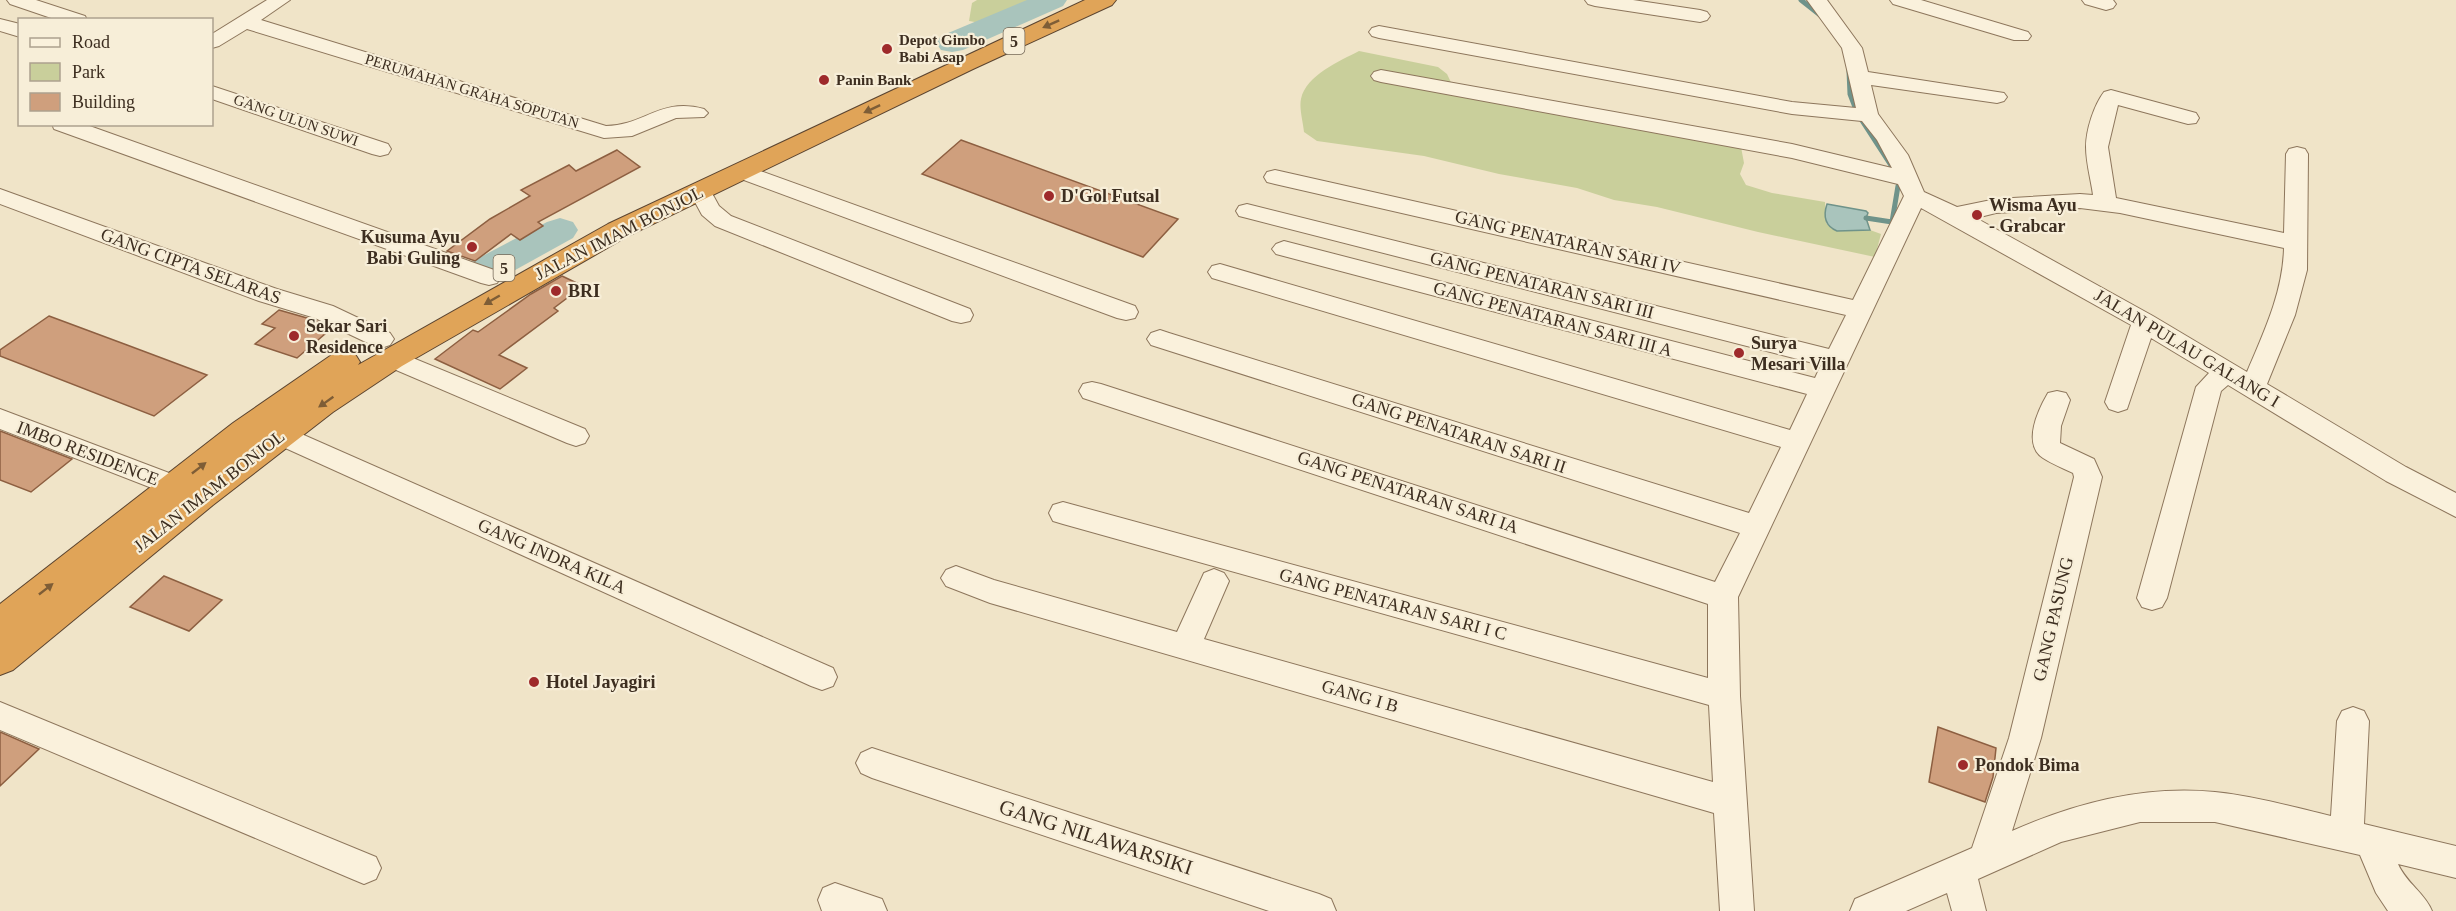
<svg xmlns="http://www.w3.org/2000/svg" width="2456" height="911" font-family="Georgia,serif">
<rect width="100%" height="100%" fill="#f0e4c8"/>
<g fill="#c9cf9b">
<polygon points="977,0 1040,0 986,24 969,21 972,3"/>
<path d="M 1359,51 L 1438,67 L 1447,74 L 1456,93 L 1741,147 L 1744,163 L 1740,174 L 1746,185 L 1772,193 L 1825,202 L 1826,223 L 1832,229 L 1870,230 L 1881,234 L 1875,257 L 1758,232 L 1657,207 L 1614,200 L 1577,188 L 1499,174 L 1424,156 L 1317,141 L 1304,132 C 1303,122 1299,108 1301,99 C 1306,75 1340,61 1359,51 Z"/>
</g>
<path fill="#a9c4bc" stroke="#6f938a" stroke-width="1.5" d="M 1827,204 L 1866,211 L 1868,213 L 1866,218 L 1870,230 L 1837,231 C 1825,226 1823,216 1827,204 Z"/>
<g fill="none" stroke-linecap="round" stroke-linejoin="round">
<g stroke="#6f938a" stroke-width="5">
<polyline points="1801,0 1820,15"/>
<polyline points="1849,71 1850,94 1855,107"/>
<polyline points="1861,119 1894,170"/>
<polyline points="1866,218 1892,222 1898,186"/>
</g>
<g fill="#a9c4bc" fill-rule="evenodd">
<polygon points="1027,0 1067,0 1063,6 963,50 952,52 941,50 936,43 941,36"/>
<polygon points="560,218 573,222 578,230 573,238 499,279 486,282 473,279 467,270 473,261 547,222"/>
</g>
</g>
<g fill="#cf9f7d" stroke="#8d5f41" stroke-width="1.5">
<polygon points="961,140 1178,219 1143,257 922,174"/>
<polygon points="617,150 640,167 538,222 543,226 520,240 511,234 475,261 447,251 490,219 530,196 521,190 569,165 576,171"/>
<polygon points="562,276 583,286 554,308 558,311 499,355 527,368 500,389 435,359 473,330 478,332 531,294"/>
<polygon points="279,310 314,320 332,328 297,358 255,344 275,328 262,324"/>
<polygon points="49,316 127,345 207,375 154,416 0,356 0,350"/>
<polygon points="0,431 72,459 31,492 0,480"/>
<polygon points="164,576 222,600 189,631 130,607"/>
<polygon points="1938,727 1996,748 1993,777 1985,802 1929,782"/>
<polygon points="0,732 39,749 0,786"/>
</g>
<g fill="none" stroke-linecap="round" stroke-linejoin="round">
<g stroke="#8d765c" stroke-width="2">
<g id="minor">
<polygon points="7,0 36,0 85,16 87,20 57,20 10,4"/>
<path d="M 267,0 L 290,0 L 261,20 L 606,126 C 644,126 660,97 704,109 L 708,113 L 704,117 L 676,118 L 632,136 L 604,138 L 247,29 L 219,46 L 212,48 L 212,34 Z"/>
<polygon points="1585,0 1633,0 1700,10 1707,12 1710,16 1707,20 1700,22 1595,6 1588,4"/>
<path d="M 1807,0 L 1827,0 L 1862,48 L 1868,72 L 2004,93 L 2007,97 L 2004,101 L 1997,103 L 1871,85 L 1878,114 L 1908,155 L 1924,192 L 1957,207 L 1996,199 L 2080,194 L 2093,195 C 2091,180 2086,163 2086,147 C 2086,130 2094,105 2104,92 L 2111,90 L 2196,113 L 2199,118 L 2196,123 L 2188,124 L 2118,105 L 2108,147 L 2116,198 L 2284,233 L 2286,154 L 2289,149 L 2297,147 L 2305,149 L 2308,154 L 2307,270 L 2295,315 L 2267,384 L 2406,467 L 2456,493 L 2456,517 L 2386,481 L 2228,385 L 2221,391 L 2167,598 L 2162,607 L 2152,610 L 2142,607 L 2137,598 L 2196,387 L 2209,373 L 2151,338 L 2127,409 L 2118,412 L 2109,409 L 2105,402 L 2131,325 L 1921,208 L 1738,597 L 1740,696 L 1754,911 L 1720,911 L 1714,813 L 990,603 L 946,586 L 941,578 L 946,570 L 956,566 L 994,580 L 1177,632 L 1204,573 L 1214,569 L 1224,573 L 1229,581 L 1204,639 L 1713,782 L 1709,705 L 1063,524 L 1053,521 L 1049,513 L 1053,505 L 1063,502 L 1708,678 L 1708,604 L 1083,398 L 1079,391 L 1083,384 L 1092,382 L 1101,384 L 1715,582 L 1740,533 L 1151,345 L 1147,339 L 1151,333 L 1160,330 L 1169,333 L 1749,513 L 1781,447 L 1212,278 L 1208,272 L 1212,266 L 1220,264 L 1790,430 L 1807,394 L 1276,254 L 1272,249 L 1276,244 L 1284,241 L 1815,378 L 1821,365 L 1247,218 L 1239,216 L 1236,211 L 1239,206 L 1247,204 L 1829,349 L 1846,315 L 1275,184 L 1267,182 L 1264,177 L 1267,172 L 1275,170 L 1853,300 L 1904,196 L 1898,184 L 1792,158 L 1381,82 L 1374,80 L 1371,76 L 1374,72 L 1381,70 L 1792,144 L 1892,168 L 1877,140 L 1862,121 L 1792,114 L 1379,38 L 1372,36 L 1369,32 L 1372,28 L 1379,26 L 1792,102 L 1856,108 L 1842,48 ZM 2080,208 L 2120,213 L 2284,248 C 2283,292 2264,332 2247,372 L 2153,316 L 1976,218 L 1996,213 Z"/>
<polygon points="1890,0 1921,0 2028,32 2031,36 2028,40 2014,40 1893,4"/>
<polygon points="2082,0 2113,0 2116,4 2113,8 2106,10 2085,4"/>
<polygon points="0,19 20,24 20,37 0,31"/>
<polygon points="212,86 388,144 391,149 388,154 380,156 372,154 212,99"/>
<polygon points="52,124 84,124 497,271 501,277 497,283 489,285 481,283 54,129"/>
<polygon points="741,164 1135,306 1138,312 1135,318 1126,320 1117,318 733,176 730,171 733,166"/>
<polygon points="700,184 708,186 719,206 731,216 970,309 973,315 970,321 961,323 952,321 715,226 702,215 689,191 692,186"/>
<polygon points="0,189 277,289 333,306 390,333 394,339 390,345 381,348 372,345 315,318 259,301 0,204"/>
<polygon points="391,349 585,429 589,436 585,443 576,446 567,443 382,364 378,358 382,352"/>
<path d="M 2057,391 L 2066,393 L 2070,400 L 2061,426 L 2060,443 L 2094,459 L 2102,477 L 2041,738 L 2012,831 C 2075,803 2145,785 2215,792 C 2254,796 2294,807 2331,816 L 2337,721 L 2342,711 L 2353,707 L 2364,711 L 2369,721 L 2364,824 L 2456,846 L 2456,878 L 2398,864 C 2407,884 2425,893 2432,911 L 2388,911 L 2376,893 L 2360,855 L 2215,822 L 2140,822 L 2061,842 L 1978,879 L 1986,911 L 1952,911 L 1947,893 L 1906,911 L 1850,911 L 1855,899 L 1972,848 L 2009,738 L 2074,477 L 2073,473 C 2063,468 2052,464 2043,458 C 2022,444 2038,410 2048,393 Z"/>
<polygon points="0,409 185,479 189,486 185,493 175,497 0,429"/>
<polygon points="281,425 833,668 837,677 833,686 822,690 811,686 272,442 268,435 272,428"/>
<polygon points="0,702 376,857 381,868 376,879 364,884 352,879 0,730"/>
<polygon points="872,748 1319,894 1331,899 1336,911 1269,911 872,778 861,773 856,763 861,753"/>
<polygon points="835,883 882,899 887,911 822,911 818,900 823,888"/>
</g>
</g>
<g stroke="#5b4430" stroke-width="2">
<polygon id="highway" points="1085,0 1116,0 1112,5 973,69 628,236 402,366 333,412 213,505 13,670 0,675 0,604 233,423 333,354 344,351 355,354 360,362 358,365 608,224"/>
</g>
<use href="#minor" fill="#faf1dc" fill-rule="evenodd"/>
<use href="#highway" fill="#e0a458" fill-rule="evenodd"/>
</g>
<defs><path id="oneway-solid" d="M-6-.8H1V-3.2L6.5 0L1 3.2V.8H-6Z" transform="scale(1.5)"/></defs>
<g fill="#7e5d36">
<use href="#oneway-solid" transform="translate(1051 24) rotate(156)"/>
<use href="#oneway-solid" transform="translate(872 109) rotate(155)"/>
<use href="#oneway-solid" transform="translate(492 300) rotate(150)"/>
<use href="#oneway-solid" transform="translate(326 402) rotate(145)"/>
<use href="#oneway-solid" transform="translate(199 468) rotate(-38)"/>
<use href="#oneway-solid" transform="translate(46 589) rotate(-38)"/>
</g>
<g fill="#9e2a2b" stroke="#f7eed8" stroke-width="2">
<circle cx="887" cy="49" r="6"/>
<circle cx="824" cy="80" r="6"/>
<circle cx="1049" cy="196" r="6"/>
<circle cx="1977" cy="215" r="6"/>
<circle cx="472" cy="247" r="6"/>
<circle cx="556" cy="291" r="6"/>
<circle cx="294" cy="336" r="6"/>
<circle cx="1739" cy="353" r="6"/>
<circle cx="534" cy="682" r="6"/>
<circle cx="1963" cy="765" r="6"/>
</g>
<g text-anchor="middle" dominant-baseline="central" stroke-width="4.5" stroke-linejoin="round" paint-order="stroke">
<g font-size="15" font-weight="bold" fill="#3d2e20" stroke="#f7eed8" text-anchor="start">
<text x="899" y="40">Depot Gimbo<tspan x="899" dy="17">Babi Asap</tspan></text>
<text x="836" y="80">Panin Bank</text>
</g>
<g font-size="15" fill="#3d2e20" stroke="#f7eed8">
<text transform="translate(472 91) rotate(17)">PERUMAHAN GRAHA SOPUTAN</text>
<text transform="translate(296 120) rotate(19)">GANG ULUN SUWI</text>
</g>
<g fill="#f7eed8" stroke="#756857" stroke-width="1.5">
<rect x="1003.5" y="28" width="21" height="26" rx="4.5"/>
<rect x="493.5" y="255" width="21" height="26" rx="4.5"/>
</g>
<g font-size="16" font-weight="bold" fill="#3d2e20">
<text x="1014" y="41">5</text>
<text x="504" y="268">5</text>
</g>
<g font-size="18" font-weight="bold" fill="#3d2e20" stroke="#f7eed8" text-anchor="start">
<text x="1061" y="196">D'Gol Futsal</text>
<text x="1989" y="205">Wisma Ayu<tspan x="1989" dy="21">- Grabcar</tspan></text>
<text x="460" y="237" text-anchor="end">Kusuma Ayu<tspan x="460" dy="21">Babi Guling</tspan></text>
<text x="568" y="291">BRI</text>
<text x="306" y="326">Sekar Sari<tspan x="306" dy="21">Residence</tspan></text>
<text x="1751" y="343">Surya<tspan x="1751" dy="21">Mesari Villa</tspan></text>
<text x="546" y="682">Hotel Jayagiri</text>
<text x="1975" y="765">Pondok Bima</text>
</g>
<g font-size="18" fill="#3d2e20" stroke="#f7eed8">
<text transform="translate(619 233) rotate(-27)">JALAN IMAM BONJOL</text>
<text transform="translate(1568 242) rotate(13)">GANG PENATARAN SARI IV</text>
<text transform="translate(191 266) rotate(20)">GANG CIPTA SELARAS</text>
<text transform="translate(1542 285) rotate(14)">GANG PENATARAN SARI III</text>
<text transform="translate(1553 319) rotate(15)">GANG PENATARAN SARI III A</text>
<text transform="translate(2187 348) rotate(31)">JALAN PULAU GALANG I</text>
<text transform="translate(1459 433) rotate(18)">GANG PENATARAN SARI II</text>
<text transform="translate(88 453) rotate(21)">IMBO RESIDENCE</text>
<text transform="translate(209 491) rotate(-38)">JALAN IMAM BONJOL</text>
<text transform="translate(1408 492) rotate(18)">GANG PENATARAN SARI IA</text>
<text transform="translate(552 556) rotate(24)">GANG INDRA KILA</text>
<text transform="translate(1393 604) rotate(15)">GANG PENATARAN SARI I C</text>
<text transform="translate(2053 619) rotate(-77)">GANG PASUNG</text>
<text transform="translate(1360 696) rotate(16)">GANG I B</text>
</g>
<g font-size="21" fill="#3d2e20" stroke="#f7eed8">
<text transform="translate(1096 837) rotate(18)">GANG NILAWARSIKI</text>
</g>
</g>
<rect x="18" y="18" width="195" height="108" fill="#f7eed8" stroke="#ada18e" stroke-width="1.5"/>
<rect x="30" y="38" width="30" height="9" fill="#faf1dc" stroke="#ada18e" stroke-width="1.5"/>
<text x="72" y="48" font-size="18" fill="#3d2e20">Road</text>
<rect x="30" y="63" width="30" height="18" fill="#c9cf9b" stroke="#ada18e" stroke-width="1.5"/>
<text x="72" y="78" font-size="18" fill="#3d2e20">Park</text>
<rect x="30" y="93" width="30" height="18" fill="#cf9f7d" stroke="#ada18e" stroke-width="1.5"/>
<text x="72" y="108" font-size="18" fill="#3d2e20">Building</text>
</svg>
